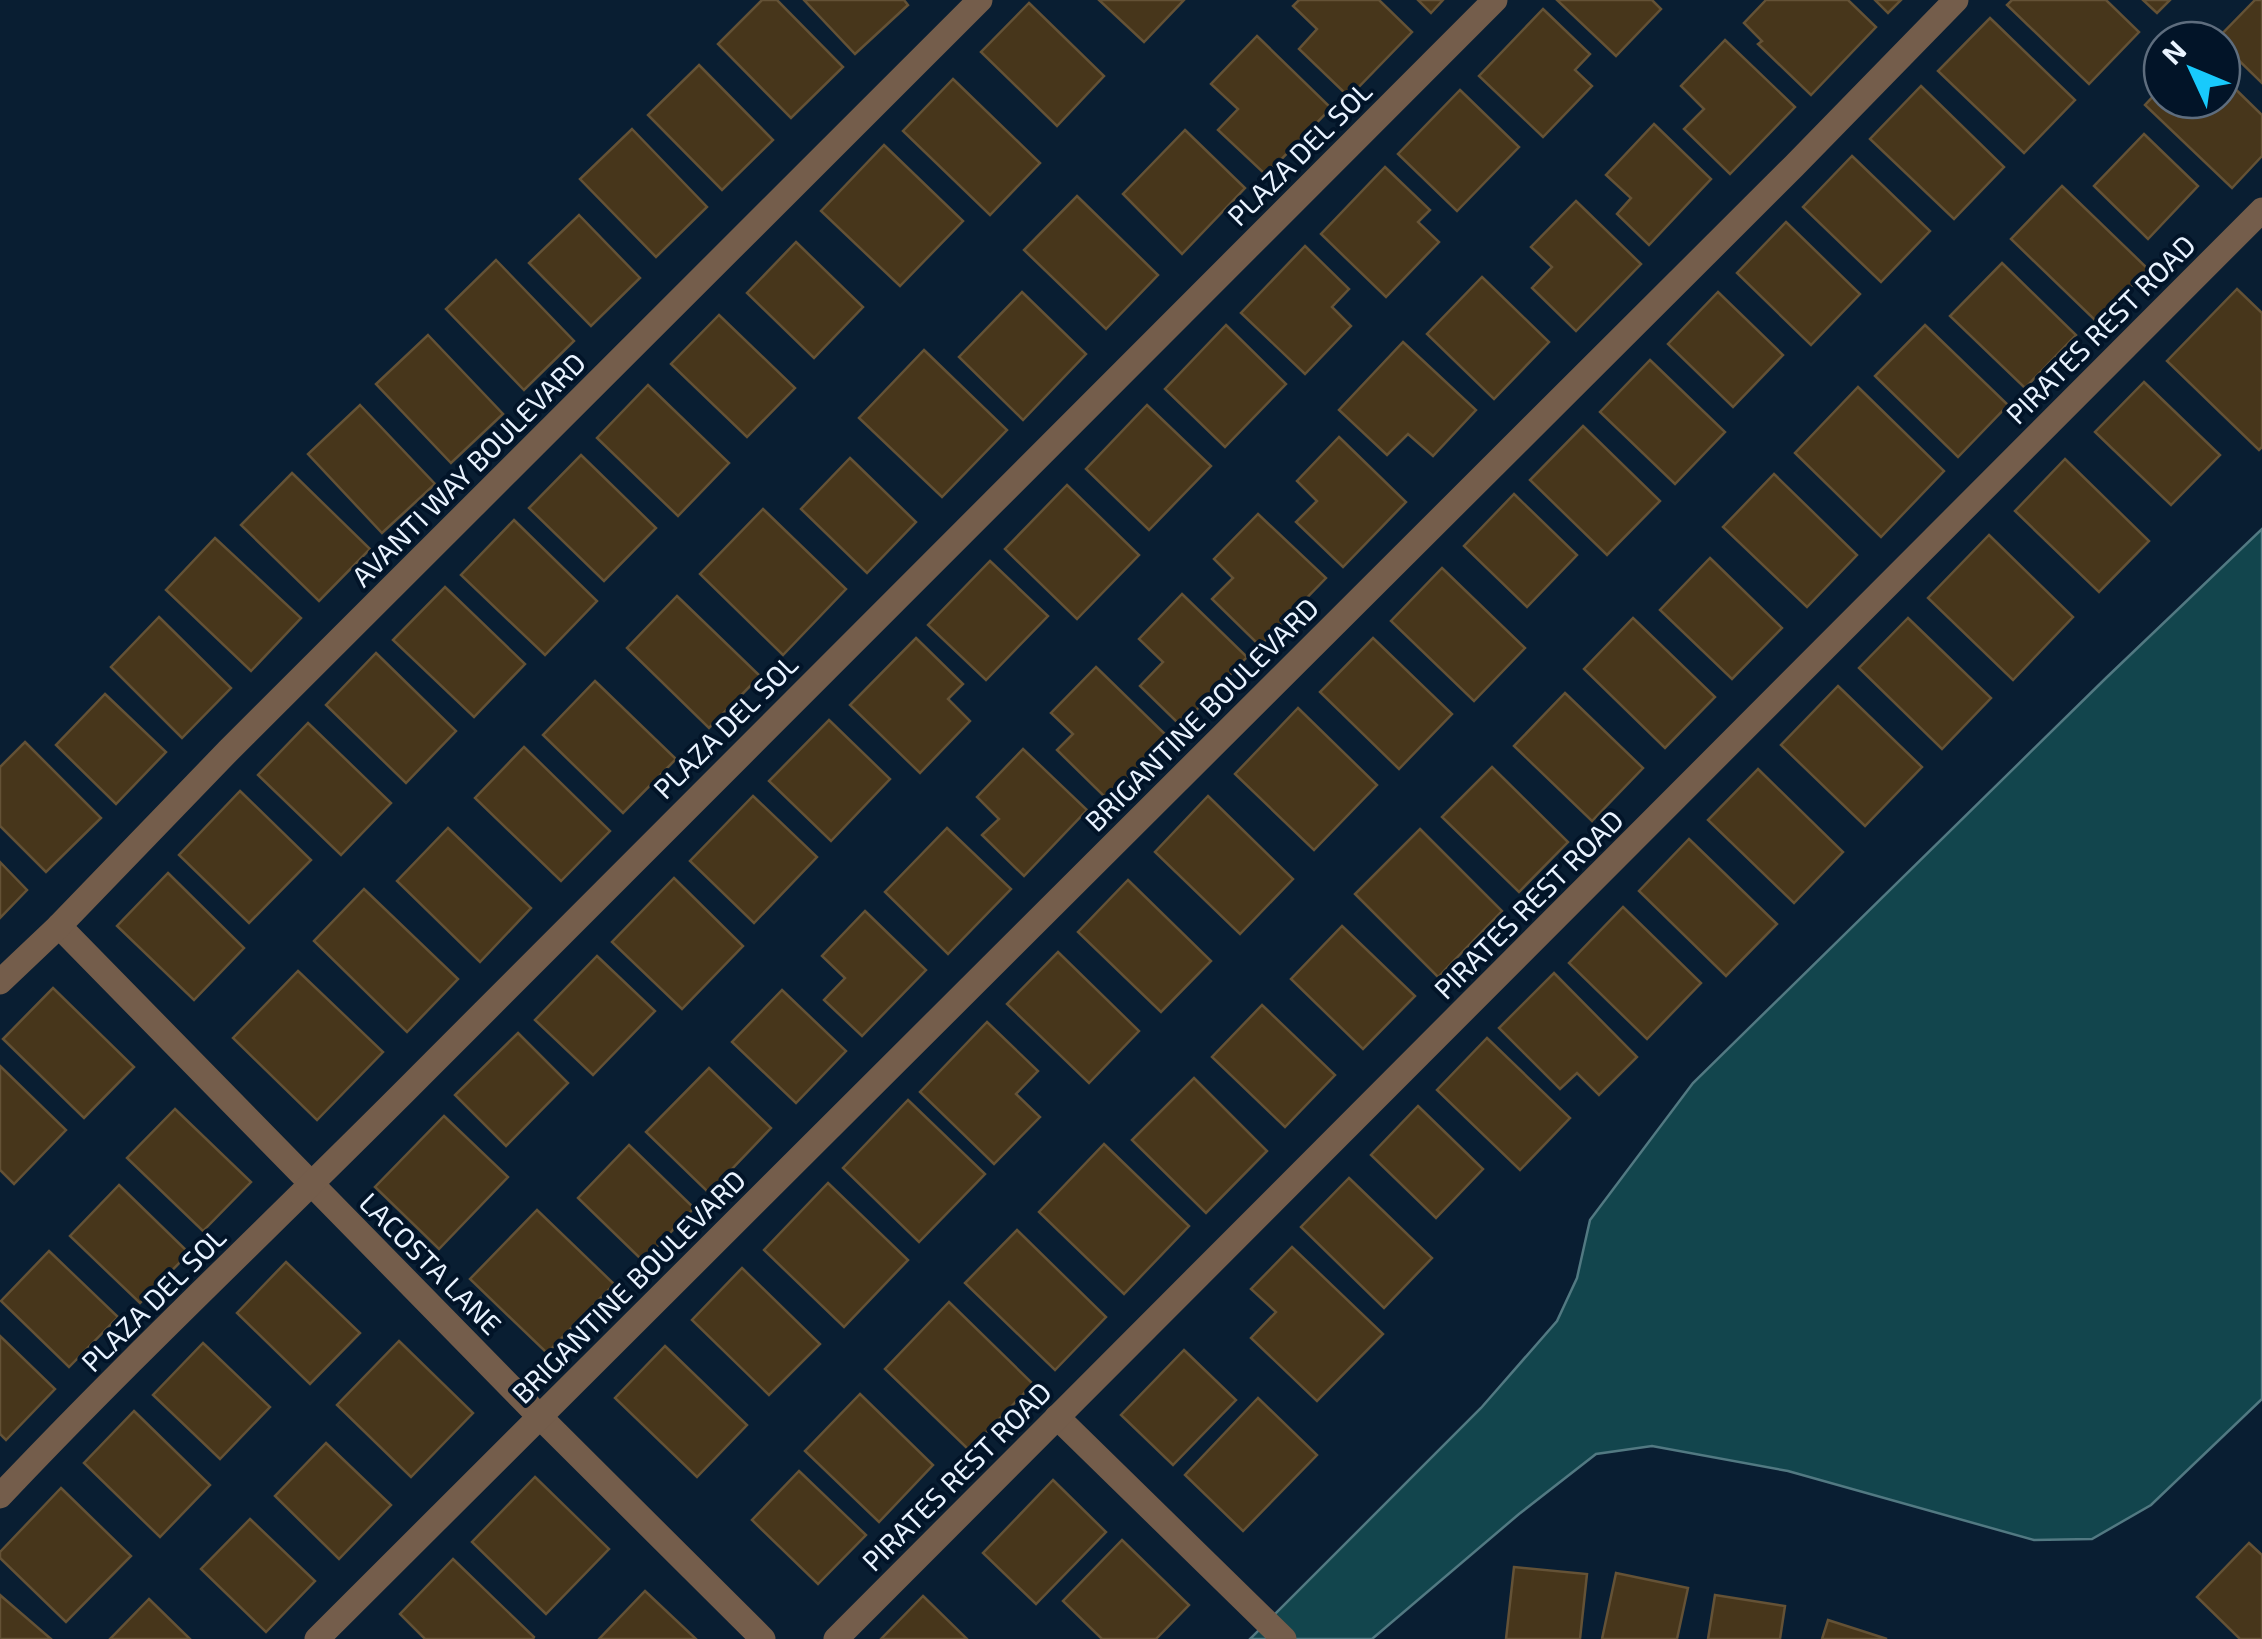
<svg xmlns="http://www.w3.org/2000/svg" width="2262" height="1639" font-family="'Exo 2',sans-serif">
<rect width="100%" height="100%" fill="#091e32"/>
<polygon fill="#12454d" stroke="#527982" stroke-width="2.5" points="2262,529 2262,1399 2151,1505 2092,1539 2034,1540 1788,1471 1652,1446 1596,1454 1519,1514 1372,1639 1250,1639 1481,1408 1557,1321 1577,1278 1590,1220 1693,1083 2106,678"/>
<g fill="#47361b" stroke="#645236" stroke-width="2.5">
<polygon points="762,0 777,0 843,67 791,118 718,44"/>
<polygon points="804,0 904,0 908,5 855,54"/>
<polygon points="1099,0 1184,0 1144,42"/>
<polygon points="1299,0 1379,0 1412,32 1349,97 1299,49 1317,29 1293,6"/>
<polygon points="1418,0 1443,0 1431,13"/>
<polygon points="1557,0 1652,0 1661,9 1616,56"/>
<polygon points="1766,0 1848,0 1876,27 1811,95 1758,44 1762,41 1744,23"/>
<polygon points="1875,0 1901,0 1888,13"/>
<polygon points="2012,0 2106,0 2139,32 2089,84 2007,5"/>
<polygon points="2143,0 2170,0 2157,13"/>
<polygon points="2255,0 2262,0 2262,83 2222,44 2222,40 2217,39"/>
<polygon points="1029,3 1104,76 1057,126 981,52"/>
<polygon points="1543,9 1590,54 1575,70 1592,86 1543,137 1479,76"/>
<polygon points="1990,18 2075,100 2024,153 1938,71"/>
<polygon points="1257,36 1331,108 1266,175 1218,130 1238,109 1211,84"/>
<polygon points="1725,40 1795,107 1730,174 1684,129 1704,109 1681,86"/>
<polygon points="699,65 773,140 722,190 648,115"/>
<polygon points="2222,76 2262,115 2262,156 2232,188 2145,105 2162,87 2162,100 2222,100"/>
<polygon points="953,79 1040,163 990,215 903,131"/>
<polygon points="1921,86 2004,167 1954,219 1870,139"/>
<polygon points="1460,90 1519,147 1457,211 1398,154"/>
<polygon points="1654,124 1711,179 1649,245 1617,214 1631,198 1606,175"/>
<polygon points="632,129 707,207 656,257 580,179"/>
<polygon points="1185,130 1245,188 1182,254 1123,194"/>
<polygon points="2144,134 2198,186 2148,239 2094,186"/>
<polygon points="884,145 963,221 900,286 821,211"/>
<polygon points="1852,156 1930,231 1881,282 1803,207"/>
<polygon points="1385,167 1430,210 1418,222 1439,242 1386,297 1321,234"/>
<polygon points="2062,186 2148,269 2097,322 2011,239"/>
<polygon points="1077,196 1158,275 1106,329 1024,250"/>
<polygon points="1576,201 1641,264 1576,331 1532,288 1552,267 1531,247"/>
<polygon points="579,215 640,278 591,326 529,263"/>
<polygon points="1786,222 1860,294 1811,345 1737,273"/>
<polygon points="796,242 863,307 814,358 747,293"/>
<polygon points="1305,246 1349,289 1332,307 1351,326 1305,374 1241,313"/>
<polygon points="496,260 574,341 524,390 446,309"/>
<polygon points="2002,263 2076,335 2025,388 1950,316"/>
<polygon points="1482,277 1549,342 1494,399 1427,334"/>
<polygon points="2237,289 2262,313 2262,447 2259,450 2167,361"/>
<polygon points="1022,292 1086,354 1023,420 959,357"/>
<polygon points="1718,292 1783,355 1733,407 1668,344"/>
<polygon points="719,315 795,388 747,437 671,364"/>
<polygon points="1226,325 1286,384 1225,447 1165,389"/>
<polygon points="1925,325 2008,405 1958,457 1875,376"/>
<polygon points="428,335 503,414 451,463 376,384"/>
<polygon points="1403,342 1476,410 1433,456 1408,434 1387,455 1339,410"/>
<polygon points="924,350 1007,430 942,497 859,418"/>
<polygon points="1650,360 1725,432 1675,484 1600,412"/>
<polygon points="2144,382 2220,455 2171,505 2095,432"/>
<polygon points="648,385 729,463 678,516 597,438"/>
<polygon points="1858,387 1944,471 1881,537 1795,453"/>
<polygon points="360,405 435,484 382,533 308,454"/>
<polygon points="1147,405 1211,466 1149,530 1086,469"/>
<polygon points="1583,426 1660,501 1607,555 1530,480"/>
<polygon points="1339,437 1406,502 1343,567 1296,522 1317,501 1297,481"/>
<polygon points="581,455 656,528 604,581 529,508"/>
<polygon points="850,458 916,522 867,573 801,509"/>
<polygon points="2065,459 2149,541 2099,592 2015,511"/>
<polygon points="292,473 370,549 319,601 241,525"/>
<polygon points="1774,474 1857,555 1807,607 1723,527"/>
<polygon points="1067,485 1139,555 1077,619 1005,549"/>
<polygon points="1514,494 1577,555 1527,607 1464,546"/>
<polygon points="763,509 846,589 783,655 700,574"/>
<polygon points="1258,514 1326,578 1260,646 1212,599 1233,578 1214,559"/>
<polygon points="514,520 597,601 545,655 461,575"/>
<polygon points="1989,535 2073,617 2013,680 1928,598"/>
<polygon points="215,538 301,618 251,671 166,590"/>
<polygon points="1710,558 1782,628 1732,679 1660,610"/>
<polygon points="990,561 1048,616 986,680 928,625"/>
<polygon points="1442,568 1525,648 1474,701 1391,621"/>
<polygon points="445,587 525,664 474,717 393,640"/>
<polygon points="1182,594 1247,657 1181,726 1140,686 1163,662 1139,639"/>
<polygon points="677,596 760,676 709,728 627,648"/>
<polygon points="159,617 231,688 182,738 111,667"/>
<polygon points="1633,618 1715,697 1665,748 1584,669"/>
<polygon points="1908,618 1991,698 1942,749 1859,668"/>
<polygon points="916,638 963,684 948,699 970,721 920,773 850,705"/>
<polygon points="1373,638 1452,714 1399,769 1320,692"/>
<polygon points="376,653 456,731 406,783 326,705"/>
<polygon points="1096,667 1168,737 1107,799 1057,750 1073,734 1051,713"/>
<polygon points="595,681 676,759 623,813 543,735"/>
<polygon points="1838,686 1922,767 1865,826 1781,745"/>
<polygon points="1565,693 1643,768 1592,821 1514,746"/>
<polygon points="105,694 166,752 116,804 56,745"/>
<polygon points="1298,708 1377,785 1314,850 1235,774"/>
<polygon points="829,720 890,779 831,841 769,781"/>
<polygon points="308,723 391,803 341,855 258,775"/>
<polygon points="25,742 101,818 46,872 0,826 0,767"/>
<polygon points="524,747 610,831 561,881 475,798"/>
<polygon points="1023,749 1087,810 1024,876 982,835 999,819 977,797"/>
<polygon points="1492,767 1568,842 1519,892 1442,817"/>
<polygon points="1758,769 1843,852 1794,903 1708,820"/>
<polygon points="240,791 311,860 249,923 179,855"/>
<polygon points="753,796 817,857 754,923 690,861"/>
<polygon points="1208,796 1293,879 1240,934 1155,852"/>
<polygon points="448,828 531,908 480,962 397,881"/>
<polygon points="947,828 1011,889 948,954 885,892"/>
<polygon points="1420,829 1502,911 1438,977 1355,894"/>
<polygon points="1689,839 1777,924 1726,976 1639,891"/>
<polygon points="0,862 27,890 0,918"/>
<polygon points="168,873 244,948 194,1000 117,926"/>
<polygon points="674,878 743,946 682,1009 612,942"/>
<polygon points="1128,880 1211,961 1161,1012 1078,932"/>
<polygon points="364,889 458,979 407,1032 314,941"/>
<polygon points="1623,907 1701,983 1647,1039 1569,963"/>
<polygon points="865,911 926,970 862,1036 824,1000 845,978 822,956"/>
<polygon points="1342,926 1415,996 1363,1049 1291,979"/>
<polygon points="1058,952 1139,1031 1089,1083 1007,1004"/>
<polygon points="597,956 655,1011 593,1075 535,1020"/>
<polygon points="298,971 383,1052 317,1120 233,1038"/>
<polygon points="1554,973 1637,1057 1599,1095 1577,1073 1560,1089 1499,1028"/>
<polygon points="53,988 134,1067 84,1118 3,1039"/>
<polygon points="782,990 846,1051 796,1103 732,1042"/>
<polygon points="1262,1005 1335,1075 1285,1127 1212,1057"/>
<polygon points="987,1022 1038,1071 1016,1094 1040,1117 994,1164 920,1092"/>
<polygon points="518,1033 568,1083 506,1146 455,1095"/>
<polygon points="1487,1038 1570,1118 1520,1170 1437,1090"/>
<polygon points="0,1066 66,1130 14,1184 0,1170"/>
<polygon points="709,1068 771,1128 709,1193 646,1132"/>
<polygon points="1194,1078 1267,1151 1206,1213 1132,1140"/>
<polygon points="908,1100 985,1174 919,1242 843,1168"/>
<polygon points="1418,1106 1483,1169 1436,1218 1371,1155"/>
<polygon points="175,1109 251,1182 203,1231 127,1158"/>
<polygon points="444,1116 508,1177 439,1249 375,1187"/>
<polygon points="1104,1144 1189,1226 1124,1294 1039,1212"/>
<polygon points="629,1145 694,1208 643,1261 578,1198"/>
<polygon points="1349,1178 1432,1258 1384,1308 1301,1227"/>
<polygon points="828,1183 908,1260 844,1327 764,1250"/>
<polygon points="119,1185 189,1253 140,1303 70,1236"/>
<polygon points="537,1210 614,1284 547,1353 470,1279"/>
<polygon points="1017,1230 1106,1317 1055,1370 965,1283"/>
<polygon points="1292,1247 1383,1334 1317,1401 1251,1338 1276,1312 1251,1289"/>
<polygon points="49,1251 118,1317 69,1367 1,1301"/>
<polygon points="286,1262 360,1333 310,1384 237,1313"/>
<polygon points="742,1268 820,1344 769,1395 692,1320"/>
<polygon points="949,1302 1033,1384 969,1450 885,1369"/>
<polygon points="0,1336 55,1389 6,1440 0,1434"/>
<polygon points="399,1341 473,1413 411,1477 337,1405"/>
<polygon points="203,1343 270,1407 220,1459 153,1395"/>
<polygon points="665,1346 747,1425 697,1477 615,1398"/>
<polygon points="1184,1350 1236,1400 1173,1465 1121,1415"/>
<polygon points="860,1394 933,1465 879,1522 805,1451"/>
<polygon points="1258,1398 1317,1455 1243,1531 1185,1475"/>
<polygon points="134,1411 210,1485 160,1537 84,1463"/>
<polygon points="326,1443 391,1505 339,1559 275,1496"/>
<polygon points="799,1471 866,1535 818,1584 752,1520"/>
<polygon points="535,1477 609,1549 546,1614 472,1542"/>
<polygon points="1053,1480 1106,1532 1036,1604 983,1553"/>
<polygon points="61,1488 131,1556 66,1622 0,1558 0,1552"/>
<polygon points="250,1519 315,1581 266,1632 201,1569"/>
<polygon points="1122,1540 1189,1605 1156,1639 1102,1639 1063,1601"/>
<polygon points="2249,1543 2262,1555 2262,1639 2240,1639 2197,1597"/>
<polygon points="453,1559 534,1637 533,1639 425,1639 400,1614"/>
<polygon points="1514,1567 1587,1574 1580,1639 1506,1639"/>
<polygon points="1616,1573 1688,1588 1677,1639 1602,1639"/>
<polygon points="645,1591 696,1639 599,1639"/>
<polygon points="0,1595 51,1639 0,1639"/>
<polygon points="1715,1595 1785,1606 1780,1639 1708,1639"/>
<polygon points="923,1596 967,1639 881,1639"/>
<polygon points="149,1599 190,1639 110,1639"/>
<polygon points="1828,1620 1887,1639 1822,1639"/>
</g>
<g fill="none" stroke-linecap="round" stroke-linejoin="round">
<g stroke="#745d4b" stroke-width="25">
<polyline points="59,926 540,1417 763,1639"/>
<polyline points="0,982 59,926 228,751 980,0"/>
<polyline points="1057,1417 1284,1639"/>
<path d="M 0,1496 C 136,1352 281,1216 421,1075 C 778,715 1137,358 1495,0"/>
<polyline points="317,1639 1794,166 1956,0"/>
<polyline points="836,1639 2262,210"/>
</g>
</g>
<g text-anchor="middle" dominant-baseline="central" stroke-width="8" stroke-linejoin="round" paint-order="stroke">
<g font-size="28" fill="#e9f3ff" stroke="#021428">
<text transform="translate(1299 153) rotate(-45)">PLAZA DEL SOL</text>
<text transform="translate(2100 329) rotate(-45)">PIRATES REST ROAD</text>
<text transform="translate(468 469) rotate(-45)">AVANTI WAY BOULEVARD</text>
<text transform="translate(1201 714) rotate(-45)">BRIGANTINE BOULEVARD</text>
<text transform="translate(725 726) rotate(-45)">PLAZA DEL SOL</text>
<text transform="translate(1528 904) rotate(-45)">PIRATES REST ROAD</text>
<text transform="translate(431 1263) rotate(45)">LACOSTA LANE</text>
<text transform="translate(628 1286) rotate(-45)">BRIGANTINE BOULEVARD</text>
<text transform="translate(153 1299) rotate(-45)">PLAZA DEL SOL</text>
<text transform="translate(956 1476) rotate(-45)">PIRATES REST ROAD</text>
</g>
</g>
<g transform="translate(2192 70) rotate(314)"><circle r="48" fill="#021428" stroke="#5e6d7e" stroke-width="2.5"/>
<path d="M0-8L18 38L0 25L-18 38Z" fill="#18cafc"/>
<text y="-15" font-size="28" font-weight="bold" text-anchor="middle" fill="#e9f3ff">N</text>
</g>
</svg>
